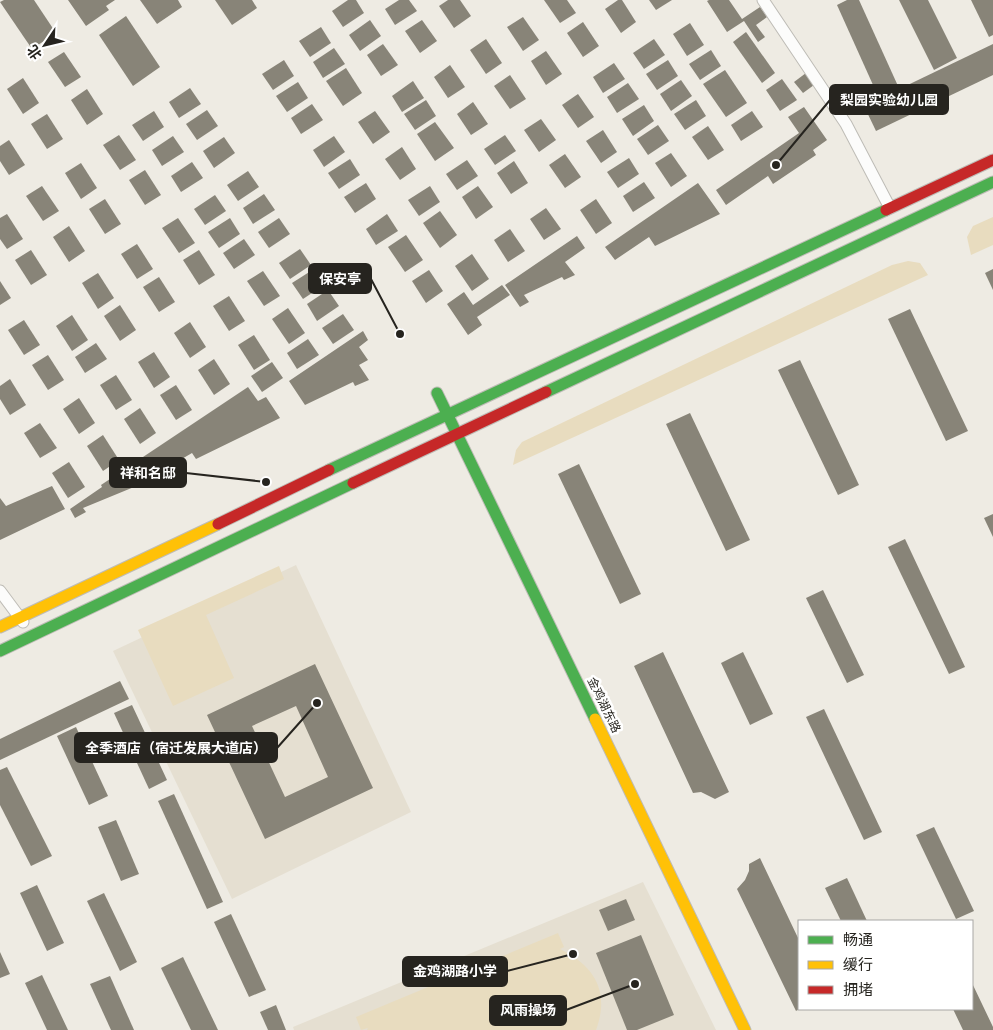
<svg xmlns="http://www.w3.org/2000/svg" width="993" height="1030" font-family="Raleway,'Noto Sans SC',sans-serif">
<rect width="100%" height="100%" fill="#eeebe3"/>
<g fill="#e5dfd1">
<polygon points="296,565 411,812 232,899 113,651"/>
<polygon points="643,882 716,1030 294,1030 293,1027"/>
</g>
<g fill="#e8dcbf">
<polygon points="993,217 993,245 971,255 967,237 973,226"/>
<polygon points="908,261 920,263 928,275 513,465 516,450 522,442 892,265"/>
<polygon points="279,566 284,579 206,615 234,678 173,706 138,630"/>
<path d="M 558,933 L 564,947 L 560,949 C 595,966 610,992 596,1030 L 367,1030 L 368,1028 L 361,1030 L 356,1017 Z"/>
</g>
<g fill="#888478" fill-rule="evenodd">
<polygon points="4,0 34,0 56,33 32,49 0,2"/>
<polygon points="68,0 115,0 106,6 109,10 86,26"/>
<polygon points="140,0 178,0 182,7 157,24"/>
<polygon points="215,0 252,0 257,8 232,25"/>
<polygon points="348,0 356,0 364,13 343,27 332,11"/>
<polygon points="399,0 409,0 417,11 395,25 385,9"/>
<polygon points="448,0 460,0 471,16 454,28 439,6"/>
<polygon points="544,0 567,0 576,13 560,23"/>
<polygon points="618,0 622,0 636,22 621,33 605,9"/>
<polygon points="649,0 672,0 656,10"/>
<polygon points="709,0 729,0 742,19 760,7 767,17 756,25 765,37 758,42 744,21 727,32 707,1"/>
<polygon points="847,0 859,0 898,86 878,96 837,5"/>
<polygon points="899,0 928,0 957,58 934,70"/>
<polygon points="971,0 993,0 993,35 989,37"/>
<polygon points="126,16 160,67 133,86 99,35"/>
<polygon points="523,17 539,40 523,51 507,27"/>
<polygon points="370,20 381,36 360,51 349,35"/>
<polygon points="422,20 437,41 420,53 405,31"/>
<polygon points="583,22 599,46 583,57 567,33"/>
<polygon points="690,23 704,45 687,56 673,34"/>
<polygon points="321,27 331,43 310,57 299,41"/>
<polygon points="746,32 775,73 762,83 733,42"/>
<polygon points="486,39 502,63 486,74 470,50"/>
<polygon points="654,39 665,55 644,69 633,53"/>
<polygon points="383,44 398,65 381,76 367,55"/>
<polygon points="993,44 993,75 876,131 864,106"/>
<polygon points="334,48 345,64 323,78 313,62"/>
<polygon points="711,50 721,66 700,80 689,64"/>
<polygon points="546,51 562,74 546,85 531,61"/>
<polygon points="64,52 81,77 65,87 48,62"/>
<polygon points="284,60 294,76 273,90 262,74"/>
<polygon points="668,60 678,76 657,90 646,74"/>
<polygon points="614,63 625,79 603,93 593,77"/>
<polygon points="450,65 465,87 448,98 434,77"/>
<polygon points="346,68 362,93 343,106 326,81"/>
<polygon points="725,70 747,103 726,117 703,84"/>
<polygon points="806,73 814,85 803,93 794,82"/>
<polygon points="510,75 526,99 510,109 494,86"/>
<polygon points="23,78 39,103 23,114 7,89"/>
<polygon points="782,79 797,100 780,111 766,90"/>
<polygon points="681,80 692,96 671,111 660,94"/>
<polygon points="413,81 424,98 402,112 392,96"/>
<polygon points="298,82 308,98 287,112 276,96"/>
<polygon points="628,83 639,99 617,113 607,97"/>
<polygon points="190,88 201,104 179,118 169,102"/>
<polygon points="87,89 103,114 87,125 71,100"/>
<polygon points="578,94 594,117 578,128 562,105"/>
<polygon points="426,100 436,116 415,130 404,114"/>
<polygon points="696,100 706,116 685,130 674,114"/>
<polygon points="473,102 488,124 471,135 457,114"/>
<polygon points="312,104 323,120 301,134 291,118"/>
<polygon points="644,105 654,121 633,136 622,119"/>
<polygon points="804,107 827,140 813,150 816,155 773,184 768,176 726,205 716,190 799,133 788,117"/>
<polygon points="207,110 218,126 197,140 186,124"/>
<polygon points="154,111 164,127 143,141 132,125"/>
<polygon points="375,111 390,132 373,144 358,122"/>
<polygon points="752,111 763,127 741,141 731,125"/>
<polygon points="47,114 63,139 47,149 31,124"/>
<polygon points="541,119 556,140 539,152 524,130"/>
<polygon points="435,122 454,148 435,161 417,134"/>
<polygon points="658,125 669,141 648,155 637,139"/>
<polygon points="708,126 724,150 708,160 692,137"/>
<polygon points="603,130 617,152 601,163 586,141"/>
<polygon points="119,135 136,160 120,170 103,145"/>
<polygon points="505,135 516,151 495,165 484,149"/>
<polygon points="173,136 184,152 162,166 152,150"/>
<polygon points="334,136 345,152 324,167 313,150"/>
<polygon points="224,137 235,153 214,168 203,151"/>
<polygon points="9,140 25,165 9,175 0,161 0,146"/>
<polygon points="402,147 416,169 400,180 385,159"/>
<polygon points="671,153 687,176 671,187 655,163"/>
<polygon points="565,154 581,177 565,188 549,165"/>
<polygon points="629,158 639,174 618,188 607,172"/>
<polygon points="350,159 360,175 339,189 328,173"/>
<polygon points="467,160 478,176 457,190 446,174"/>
<polygon points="514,161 528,183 511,194 497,173"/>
<polygon points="192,162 203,178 181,192 171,176"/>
<polygon points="81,163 97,188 81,199 65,173"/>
<polygon points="145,170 161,195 145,205 129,180"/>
<polygon points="248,171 259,187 238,201 227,185"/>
<polygon points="644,182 655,198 633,212 623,196"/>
<polygon points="366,183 376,199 355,213 344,197"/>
<polygon points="698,183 720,214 655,246 649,237 615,260 605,247"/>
<polygon points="42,186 59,211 43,221 26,196"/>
<polygon points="430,186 440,202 419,216 408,200"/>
<polygon points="478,186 493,207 476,219 462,197"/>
<polygon points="264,194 275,210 253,224 243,208"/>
<polygon points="215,195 226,211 205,225 194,209"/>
<polygon points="105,199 121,224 105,234 89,209"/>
<polygon points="596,199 612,223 596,234 580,210"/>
<polygon points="546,208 561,229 544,240 530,219"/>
<polygon points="440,211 457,235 440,248 423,223"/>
<polygon points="7,214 23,239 7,249 0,239 0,218"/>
<polygon points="387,214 398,231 376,245 366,229"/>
<polygon points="178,218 195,243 179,253 162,228"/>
<polygon points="230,218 240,234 219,248 208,232"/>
<polygon points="279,218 290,234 269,248 258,232"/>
<polygon points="69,226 85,251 69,262 53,237"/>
<polygon points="510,229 525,251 508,262 494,240"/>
<polygon points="406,235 423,260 405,272 388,247"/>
<polygon points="577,236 585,248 565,262 575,275 564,280 562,277 524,295 529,302 520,307 505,285"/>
<polygon points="244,239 255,255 234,269 223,253"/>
<polygon points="137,244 153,269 137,279 121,254"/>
<polygon points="300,249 311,265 290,279 279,263"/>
<polygon points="31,250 47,275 31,285 15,260"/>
<polygon points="199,250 215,275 199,285 183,260"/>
<polygon points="472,254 489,279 472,291 455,266"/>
<polygon points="314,269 324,285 303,299 292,283"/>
<polygon points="993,269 993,290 985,273"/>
<polygon points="429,270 443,291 426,303 412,281"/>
<polygon points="263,271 280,296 264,306 247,281"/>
<polygon points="98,273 114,298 98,309 82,283"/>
<polygon points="159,277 175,302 159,312 143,287"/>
<polygon points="0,281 11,298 0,305"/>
<polygon points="502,285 510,295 477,317 482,325 468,335 447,304 464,292 473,305"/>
<polygon points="328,290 339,306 317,321 307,304"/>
<polygon points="229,296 245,321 229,331 213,306"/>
<polygon points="120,305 136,330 120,341 104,316"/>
<polygon points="288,308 305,333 289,344 272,319"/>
<polygon points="910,309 968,431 946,441 888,319"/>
<polygon points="343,314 354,330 333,344 322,328"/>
<polygon points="72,315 88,340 72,351 56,326"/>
<polygon points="24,320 40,345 24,355 8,330"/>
<polygon points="190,322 206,347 190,358 174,333"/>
<polygon points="401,328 406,335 399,340 394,333"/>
<polygon points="363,331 368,340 359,347 368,360 359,365 369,380 355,386 353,382 305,405 289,381"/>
<polygon points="254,335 270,360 254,370 238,345"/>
<polygon points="308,339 319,355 297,369 287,353"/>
<polygon points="96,343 107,359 85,373 75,357"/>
<polygon points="154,352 170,377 154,388 138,362"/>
<polygon points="48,355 64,380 48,390 32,365"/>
<polygon points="214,359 230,384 214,395 198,370"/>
<polygon points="800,360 859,485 838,495 778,370"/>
<polygon points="272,362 283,378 262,392 251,376"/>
<polygon points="116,375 132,400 116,410 100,385"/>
<polygon points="10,379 26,405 10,415 0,399 0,386"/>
<polygon points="176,385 192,410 176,420 160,395"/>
<polygon points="248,387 258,401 266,397 280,418 196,459 192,453 134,487 83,508 86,512 75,518 70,509 102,487 101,485"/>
<polygon points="79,398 95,423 79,434 63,409"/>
<polygon points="140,408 156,433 140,444 124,419"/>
<polygon points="690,413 750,540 726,551 666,424"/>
<polygon points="40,423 57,448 40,458 24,433"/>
<polygon points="103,435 119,460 103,471 87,446"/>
<polygon points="69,462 85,487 68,498 52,473"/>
<polygon points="579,464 641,594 620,604 558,474"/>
<polygon points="52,486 65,509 0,540 0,498 6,506"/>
<polygon points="993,514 993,537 984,518"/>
<polygon points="905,539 965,667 949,674 888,547"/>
<polygon points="823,590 864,675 847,683 806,598"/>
<polygon points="663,652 729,792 715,799 701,792 693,793 634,666"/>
<polygon points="743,652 773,714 750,725 721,663"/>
<path d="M 315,664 L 373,788 L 265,839 L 207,715 ZM 296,706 L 328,777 L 285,797 L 252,726 Z"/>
<polygon points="120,681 129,699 0,760 0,739"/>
<polygon points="132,705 167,780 149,789 114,713"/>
<polygon points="824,709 882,832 864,840 806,717"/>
<polygon points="76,727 108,796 89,805 57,736"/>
<polygon points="7,767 52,856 31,866 0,805 0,770"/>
<polygon points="174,794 223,902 207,909 158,801"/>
<polygon points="116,820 139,874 121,881 98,827"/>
<polygon points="934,827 974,911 956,919 916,835"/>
<polygon points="760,858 799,940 799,1009 796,1011 737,889 745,880 749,871 749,864"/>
<polygon points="847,878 867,921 841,921 825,888"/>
<polygon points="37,885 64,943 47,951 20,893"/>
<polygon points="104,893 137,962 120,971 87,901"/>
<polygon points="626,899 635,920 608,931 599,910"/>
<polygon points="231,914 266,990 249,997 214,922"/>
<polygon points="641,935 674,1015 637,1030 627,1030 596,953"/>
<polygon points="0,952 10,974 0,978"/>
<polygon points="183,957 218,1030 191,1030 161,968"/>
<polygon points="42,975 68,1030 47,1030 25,983"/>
<polygon points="110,976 134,1030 111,1030 90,984"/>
<polygon points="972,983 993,1027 993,1030 963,1030 953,1009 972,1009"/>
<polygon points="276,1005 286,1030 268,1030 260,1012"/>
</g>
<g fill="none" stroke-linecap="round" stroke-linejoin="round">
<g stroke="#bebcb6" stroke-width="13">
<g id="street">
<polyline points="763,0 846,124 890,208"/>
<polyline points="0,591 23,622"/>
</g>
</g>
<g stroke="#bebcb6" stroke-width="13">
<g id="fast">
<polyline points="546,392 993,182"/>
<polyline points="437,393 595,719"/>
<polyline points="329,470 886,210"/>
<polyline points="0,651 353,483"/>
</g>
</g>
<g stroke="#bebcb6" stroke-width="13">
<g id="slow">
<polyline points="0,627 218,524"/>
<polyline points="595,719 745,1030"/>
</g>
</g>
<g stroke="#bebcb6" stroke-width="13">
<g id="jam">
<polyline points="886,210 993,160"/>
<polyline points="353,483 546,392"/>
<polyline points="218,524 329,470"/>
</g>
</g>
<use href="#street" stroke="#fcfcfb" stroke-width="11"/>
<use href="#fast" stroke="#4caf50" stroke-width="11"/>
<use href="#slow" stroke="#ffc107" stroke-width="11"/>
<use href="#jam" stroke="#c62828" stroke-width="11"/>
</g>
<g text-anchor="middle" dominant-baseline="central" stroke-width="5" stroke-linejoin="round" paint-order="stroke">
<g font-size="12" fill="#26241f" stroke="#fff">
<text transform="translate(604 705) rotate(64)">金鸡湖东路</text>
</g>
</g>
<path fill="none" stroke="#26241f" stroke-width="2" d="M776 165L830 100M400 334L371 279M266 482L186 473M317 703L277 748M573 954L507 971M635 984L566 1010"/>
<g fill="#26241f" stroke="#fff" stroke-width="2">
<circle cx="776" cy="165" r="5"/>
<circle cx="400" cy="334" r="5"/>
<circle cx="266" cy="482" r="5"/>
<circle cx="317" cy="703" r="5"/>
<circle cx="573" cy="954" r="5"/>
<circle cx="635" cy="984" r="5"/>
</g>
<g fill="#26241f" stroke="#26241f" stroke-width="2">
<rect x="830" y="85" width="118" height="29" rx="5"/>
<rect x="309" y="264" width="62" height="29" rx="5"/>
<rect x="110" y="458" width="76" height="29" rx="5"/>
<rect x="75" y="733" width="202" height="29" rx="5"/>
<rect x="403" y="957" width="104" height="29" rx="5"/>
<rect x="490" y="996" width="76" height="29" rx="5"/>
</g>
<g font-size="14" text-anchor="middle" font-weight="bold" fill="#fff">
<text x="889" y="105">梨园实验幼儿园</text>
<text x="340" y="284">保安亭</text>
<text x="148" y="478">祥和名邸</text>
<text x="176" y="753">全季酒店（宿迁发展大道店）</text>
<text x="455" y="976">金鸡湖路小学</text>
<text x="528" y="1015">风雨操场</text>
</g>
<rect x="798" y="920" width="175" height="90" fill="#ffffff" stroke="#a8a7a5"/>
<rect x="808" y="936" width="25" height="8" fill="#4caf50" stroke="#a8a7a5"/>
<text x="843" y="945" font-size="15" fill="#26241f">畅通</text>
<rect x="808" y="961" width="25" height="8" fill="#ffc107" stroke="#a8a7a5"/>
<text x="843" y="970" font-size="15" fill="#26241f">缓行</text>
<rect x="808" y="986" width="25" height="8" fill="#c62828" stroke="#a8a7a5"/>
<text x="843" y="995" font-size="15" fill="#26241f">拥堵</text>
<g transform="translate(45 45) rotate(235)" stroke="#ffffff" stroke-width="4" paint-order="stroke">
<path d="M0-4L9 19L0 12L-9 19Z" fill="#26241f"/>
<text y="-8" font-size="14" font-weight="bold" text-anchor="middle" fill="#26241f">北</text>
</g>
</svg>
